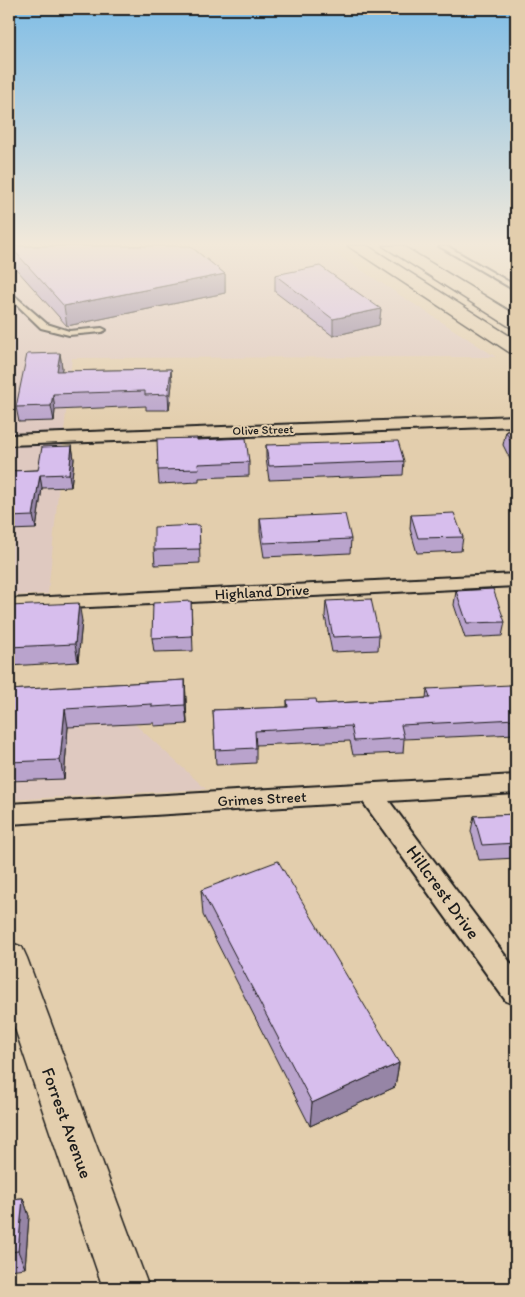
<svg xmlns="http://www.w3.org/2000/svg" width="525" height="1297" font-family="Itim,sans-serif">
<rect width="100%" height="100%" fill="#e3cead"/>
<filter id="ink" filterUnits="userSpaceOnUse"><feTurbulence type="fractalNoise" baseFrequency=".02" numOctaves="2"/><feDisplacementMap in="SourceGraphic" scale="10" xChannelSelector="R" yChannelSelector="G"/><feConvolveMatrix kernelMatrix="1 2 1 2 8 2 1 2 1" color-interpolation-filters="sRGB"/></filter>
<g filter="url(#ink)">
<g fill="#dfc9c0">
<polygon points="9,246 324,246 496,357 72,358 64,431 9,433"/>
<polygon points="63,444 48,594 9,596 9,446"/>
<polygon points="125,715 206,789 9,800 9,726"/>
</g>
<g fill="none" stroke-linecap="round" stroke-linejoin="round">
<g stroke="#1c1c1c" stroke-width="4">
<g id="lane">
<polygon points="439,246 447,246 516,286 516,291"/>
<polygon points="9,291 47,324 69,331 102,328 106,330 102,332 69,335 41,328 9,297"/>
</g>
</g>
<g stroke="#1c1c1c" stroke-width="4">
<g id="street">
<polygon points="516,416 516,426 9,445 9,435"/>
<polygon points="516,574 516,586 9,611 9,599"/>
<polygon points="516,775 516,793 389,801 516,970 516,1005 506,1001 363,802 9,824 9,804"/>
</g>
</g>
<g stroke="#1c1c1c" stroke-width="3">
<polygon id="secondary" points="9,942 22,947 27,958 149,1288 103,1288 9,1011"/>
</g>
<g stroke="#1c1c1c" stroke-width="3">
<g id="primary">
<polygon points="348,246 368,246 516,340 516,354 509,352"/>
<polygon points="383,246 403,246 516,315 516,328 510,327"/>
</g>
</g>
<use href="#lane" fill="#e3cead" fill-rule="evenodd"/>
<use href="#street" fill="#e3cead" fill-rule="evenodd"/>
<use href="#secondary" fill="#e3cead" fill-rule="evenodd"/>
<use href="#primary" fill="#e3cead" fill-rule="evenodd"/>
</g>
<g fill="#b9a3cc" stroke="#1c1c1c">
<polygon points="9,246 190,246 225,274 225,293 67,326 9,261"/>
<polygon points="513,246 516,246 516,252 513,248"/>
<polygon points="275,275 381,309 379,325 333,336 275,292"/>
<polygon points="60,353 62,368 61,371 171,369 172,384 169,410 146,410 146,406 55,410 54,421 19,422 16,407"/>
<polygon points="506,431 516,431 516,465 513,465 503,445"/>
<polygon points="197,440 249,462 249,476 199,478 199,482 159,484 158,470"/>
<polygon points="266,445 404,461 403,475 269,480 266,458"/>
<polygon points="72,446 74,459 71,487 42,488 36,529 9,530 9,471 38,470"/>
<polygon points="411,515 463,537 461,551 417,553 410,529"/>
<polygon points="260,518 351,539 350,553 264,557 260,532"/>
<polygon points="199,525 200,563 155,565 154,550"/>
<polygon points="456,591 505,622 502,636 465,638 454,605"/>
<polygon points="191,601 193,651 154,652 152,638"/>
<polygon points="326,601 379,635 378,650 332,652 325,616"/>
<polygon points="9,606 82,621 78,662 9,666"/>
<polygon points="185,680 187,724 154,726 154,723 68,727 64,779 9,781 9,690"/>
<polygon points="427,689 516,695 516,734 404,739 403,753 353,755 350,741 256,745 256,763 216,765 213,710 287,707 287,700 317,704 426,698"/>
<polygon points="516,814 516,858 479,860 471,831 474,816"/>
<polygon points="201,890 399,1063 395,1087 310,1126 203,915"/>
<polygon points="23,1198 29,1216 25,1268 9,1270 9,1199"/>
</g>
<g fill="#9685a6" stroke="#1c1c1c">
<polygon points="225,274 225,293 67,326 64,306"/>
<polygon points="381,309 379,325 333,336 333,319"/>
<polygon points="60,353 62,368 59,386 57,371"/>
<polygon points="171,369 172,384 169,410 168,394"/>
<polygon points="53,394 55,410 54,421 51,406"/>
<polygon points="72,446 74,459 71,487 69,474"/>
<polygon points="40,475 42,488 36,529 33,516"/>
<polygon points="79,603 82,621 78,662 75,644"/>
<polygon points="185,680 186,699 187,724 185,705"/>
<polygon points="65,709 68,727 64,779 60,760"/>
<polygon points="399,1063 395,1087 310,1126 312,1103"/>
<polygon points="23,1198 29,1216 25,1268 18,1251"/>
</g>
<g fill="#d7beed" stroke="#1c1c1c">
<polygon points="10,246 190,246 225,274 64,306"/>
<polygon points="320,266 381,309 333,319 275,275"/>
<polygon points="60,353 57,371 171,369 168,394 145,395 145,391 53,394 51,406 16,407 27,354"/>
<polygon points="506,431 516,431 516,451 515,451"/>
<polygon points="197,438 197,440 246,438 249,462 198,464 199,469 158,470 157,439"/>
<polygon points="398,441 404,461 269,466 266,445"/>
<polygon points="72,446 69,474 40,475 33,516 9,517 9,471 38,470 42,447"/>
<polygon points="454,513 463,537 418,538 411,515"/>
<polygon points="345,514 351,539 264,543 260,518"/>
<polygon points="199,525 200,549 154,550 154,527"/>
<polygon points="493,589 505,622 467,623 456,591"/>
<polygon points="371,599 379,635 333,637 326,601"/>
<polygon points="191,601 192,636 152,638 153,603"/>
<polygon points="79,603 75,644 9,647 9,606"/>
<polygon points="185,680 185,705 152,707 152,704 65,709 60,760 9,762 9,690"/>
<polygon points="510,685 514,695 516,695 516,719 401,725 404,738 354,741 351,726 255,731 256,748 215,750 213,710 288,707 287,700 316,699 317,704 430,698 427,689"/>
<polygon points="516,814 516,843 482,845 474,816"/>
<polygon points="278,861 399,1063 312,1103 201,890"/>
<polygon points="23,1198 18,1251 9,1252 9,1199"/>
</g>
</g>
<linearGradient id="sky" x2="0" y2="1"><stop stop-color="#7fbde6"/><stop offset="0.57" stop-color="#f2e9da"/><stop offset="1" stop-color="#f2e9da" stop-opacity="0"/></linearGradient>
<rect width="525" height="428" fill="url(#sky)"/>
<g text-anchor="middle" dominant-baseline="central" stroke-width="4" stroke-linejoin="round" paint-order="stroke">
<g font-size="12" fill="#1c1c1c" stroke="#e3cead">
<text transform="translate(263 430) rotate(-2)">Olive Street</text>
</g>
<g font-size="15" fill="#1c1c1c" stroke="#e3cead">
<text transform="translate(262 592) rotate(-3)">Highland Drive</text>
<text transform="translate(262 799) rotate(-3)">Grimes Street</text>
</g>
<g font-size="18" fill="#1c1c1c" stroke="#e3cead">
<text transform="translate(443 892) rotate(54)">Hillcrest Drive</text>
<text transform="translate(67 1123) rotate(70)">Forrest Avenue</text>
</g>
</g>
<rect width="525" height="1297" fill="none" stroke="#e3cead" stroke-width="30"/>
<rect x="15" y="15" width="495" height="1267" fill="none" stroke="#1c1c1c" stroke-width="2" filter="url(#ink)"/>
</svg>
